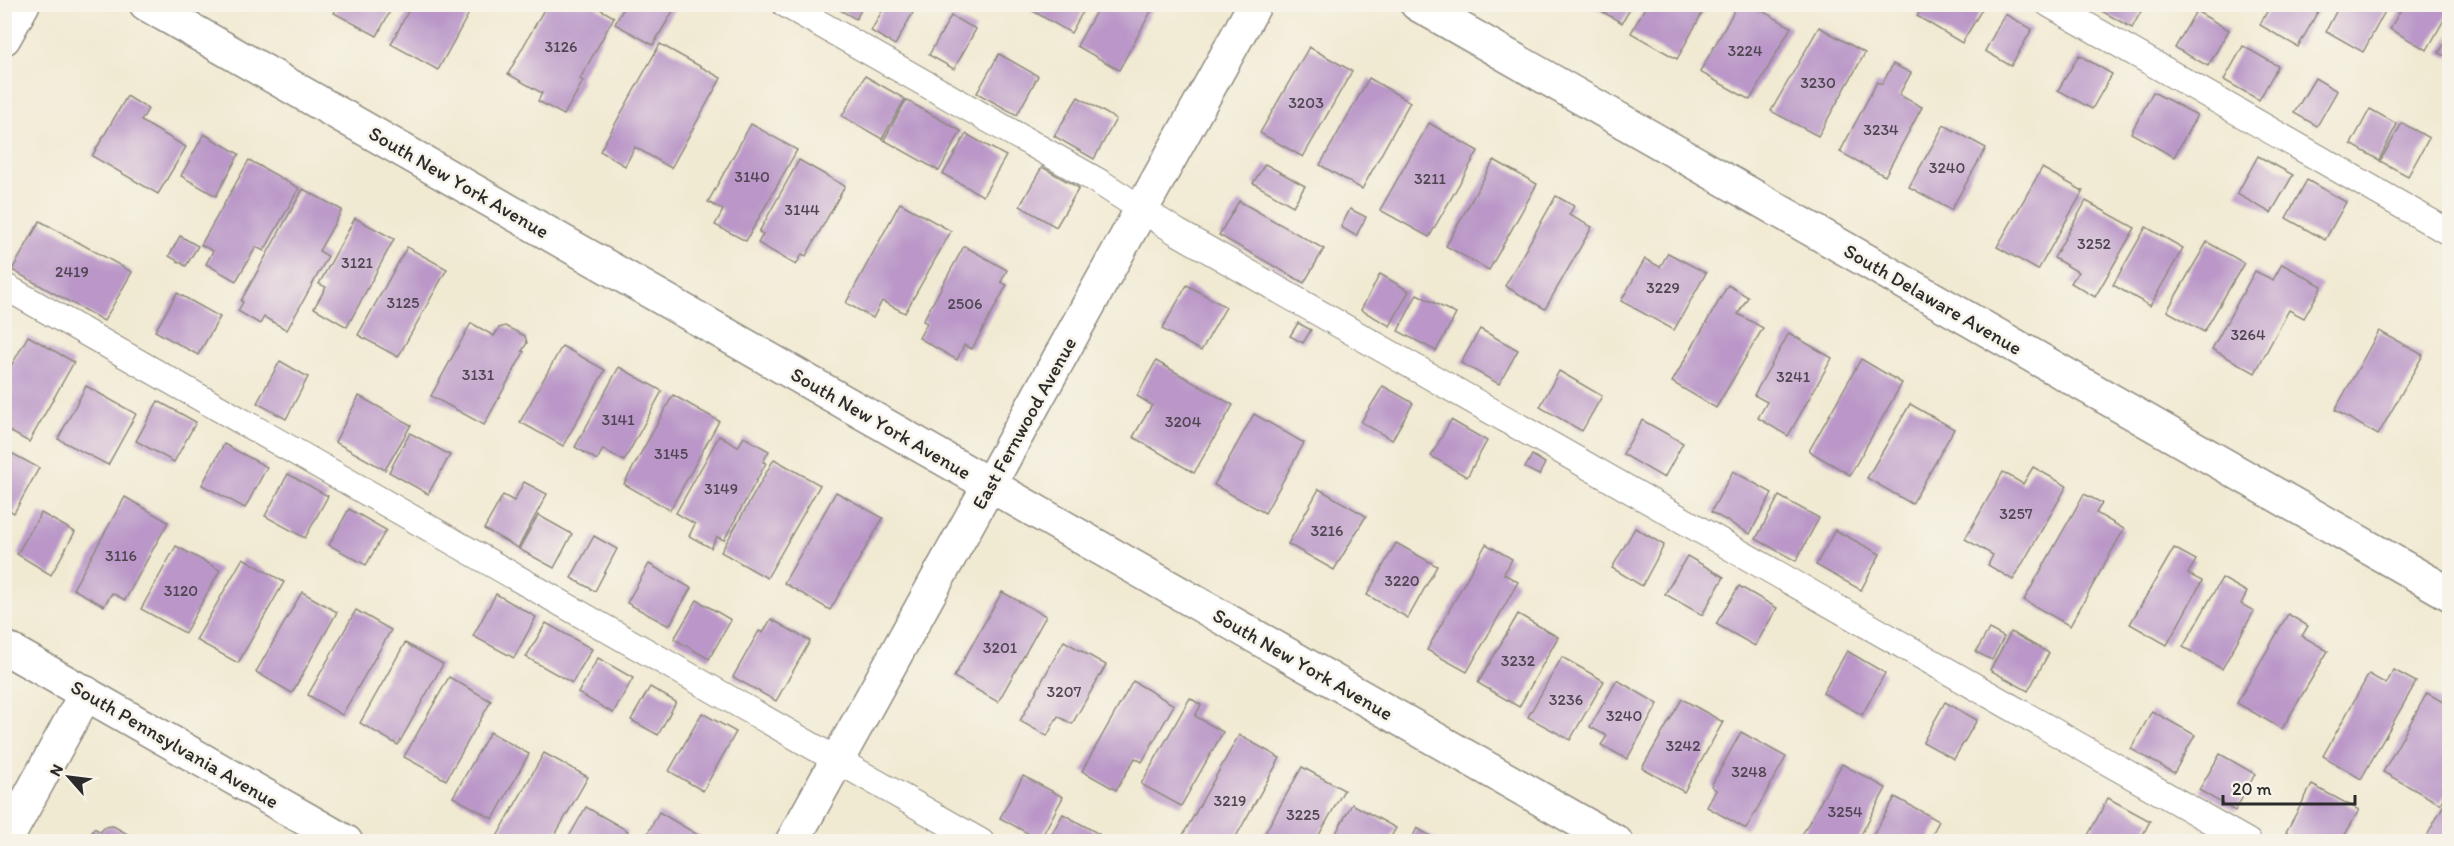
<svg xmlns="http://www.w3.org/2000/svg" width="2454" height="846" font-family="Itim,sans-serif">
<rect width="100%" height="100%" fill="#f7f3e8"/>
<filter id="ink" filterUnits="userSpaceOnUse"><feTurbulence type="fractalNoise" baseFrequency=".0167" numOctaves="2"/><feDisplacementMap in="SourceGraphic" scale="12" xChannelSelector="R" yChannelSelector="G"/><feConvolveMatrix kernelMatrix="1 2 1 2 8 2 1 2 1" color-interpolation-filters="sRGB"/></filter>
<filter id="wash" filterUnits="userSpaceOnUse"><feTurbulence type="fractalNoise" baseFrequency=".008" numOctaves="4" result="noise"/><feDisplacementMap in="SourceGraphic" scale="24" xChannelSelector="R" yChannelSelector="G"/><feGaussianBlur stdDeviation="1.35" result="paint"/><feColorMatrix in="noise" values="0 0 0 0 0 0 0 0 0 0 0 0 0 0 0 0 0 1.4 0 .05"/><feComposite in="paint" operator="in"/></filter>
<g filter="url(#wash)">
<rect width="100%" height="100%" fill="#f1ead3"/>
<g id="blocks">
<g fill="#ba97c8">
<polygon points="338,4 394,4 377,36 334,13"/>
<polygon points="412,4 474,4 438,70 391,44"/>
<polygon points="547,4 591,4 614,17 580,79 583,81 564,115 538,101 542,93 508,74"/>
<polygon points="626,4 674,4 676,6 653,45 615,24"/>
<polygon points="829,4 864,4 856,19"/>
<polygon points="886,4 912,4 916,7 895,45 871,31"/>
<polygon points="1028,4 1087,4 1071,33 1026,7"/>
<polygon points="1100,4 1155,4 1119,70 1077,46"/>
<polygon points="1589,4 1633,4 1622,23"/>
<polygon points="1647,4 1707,4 1677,59 1631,33"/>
<polygon points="1738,4 1750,4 1791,27 1750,100 1700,72"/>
<polygon points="1924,4 1985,4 1962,43 1917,16"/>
<polygon points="2098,4 2145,4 2132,28 2096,8"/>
<polygon points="2271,4 2322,4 2298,47 2260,25"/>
<polygon points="2340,4 2389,4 2363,52 2326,31"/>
<polygon points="2404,4 2450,4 2450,9 2427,50 2390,29"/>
<polygon points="2196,11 2229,30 2208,66 2175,48"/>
<polygon points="2005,14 2032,29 2011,66 1985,51"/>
<polygon points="951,16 976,29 954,69 929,55"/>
<polygon points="1819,27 1865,53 1818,136 1771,111"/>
<polygon points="2450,35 2450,58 2439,53"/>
<polygon points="660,44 721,78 671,168 635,147 625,166 600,151"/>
<polygon points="2243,46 2278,66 2259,100 2224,80"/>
<polygon points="1309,47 1352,71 1303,157 1260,133"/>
<polygon points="999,54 1038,76 1017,115 977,93"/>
<polygon points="2079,55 2112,74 2092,109 2058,90"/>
<polygon points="1893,64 1911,73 1899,95 1922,107 1885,176 1840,152 1877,82 1882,84"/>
<polygon points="865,76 905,99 882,139 842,116"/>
<polygon points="1369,78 1410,102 1362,189 1320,165"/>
<polygon points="2315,78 2337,91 2317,126 2294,113"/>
<polygon points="2153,92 2197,115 2174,157 2131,133"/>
<polygon points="127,96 148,109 141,121 186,147 158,194 92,156"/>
<polygon points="1078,97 1116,119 1094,159 1054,136"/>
<polygon points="906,100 961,131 939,171 884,140"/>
<polygon points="2370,109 2397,124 2379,160 2351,144"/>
<polygon points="1429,123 1478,151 1429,237 1380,210"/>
<polygon points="2402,123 2429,138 2408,176 2380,161"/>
<polygon points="751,124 797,150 746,241 715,225 723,210 708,202"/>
<polygon points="1944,125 1986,148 1951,210 1909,187"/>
<polygon points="204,134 239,154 216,196 181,176"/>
<polygon points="966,134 1006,156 983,196 943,174"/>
<polygon points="2258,156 2293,175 2271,213 2237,194"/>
<polygon points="249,160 299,188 264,251 256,247 236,281 206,264 213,251 201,245"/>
<polygon points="799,160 845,186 806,256 802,254 796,265 758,243 763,234 759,232"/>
<polygon points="1494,160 1537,184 1489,270 1446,246"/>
<polygon points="1265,164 1305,186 1293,206 1253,183"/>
<polygon points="1042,167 1079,188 1056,227 1020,206"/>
<polygon points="2042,168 2083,191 2038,270 1997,247"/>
<polygon points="2307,180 2346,202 2325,240 2286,218"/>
<polygon points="303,189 342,210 319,251 328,256 287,330 264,317 260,324 238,311 243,302 241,301"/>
<polygon points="1556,196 1574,206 1569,215 1592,227 1545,309 1505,286"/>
<polygon points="1239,201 1324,249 1304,283 1219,235"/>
<polygon points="2086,201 2135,228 2095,297 2071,283 2078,272 2054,258"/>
<polygon points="900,203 951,231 905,313 882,301 873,318 846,303"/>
<polygon points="1350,209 1366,217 1356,236 1341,227"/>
<polygon points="355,218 394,239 347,327 314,308 326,287 319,284"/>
<polygon points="40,221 132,272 104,321 12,270"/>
<polygon points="2146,227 2183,248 2150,306 2113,285"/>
<polygon points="180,236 198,246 186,266 169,256"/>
<polygon points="2207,242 2244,263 2204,332 2167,311"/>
<polygon points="964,246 1007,270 1001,282 1007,285 972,349 964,345 957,360 919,338 927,323 923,321"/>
<polygon points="407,247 447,269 398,357 358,335"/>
<polygon points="1668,253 1706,273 1674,330 1621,301 1645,259 1660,267"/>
<polygon points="2282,264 2322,286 2304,318 2289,310 2255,373 2212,349 2255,271 2273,280"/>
<polygon points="1380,274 1409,291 1390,326 1361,310"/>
<polygon points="1187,285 1226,307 1201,351 1162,329"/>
<polygon points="1728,285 1748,297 1738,314 1763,328 1716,408 1672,382"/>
<polygon points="177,293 220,317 198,355 155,331"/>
<polygon points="1417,294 1456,314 1436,351 1398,331"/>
<polygon points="471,323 494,336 499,328 505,326 525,336 527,343 522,351 524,352 484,425 431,396"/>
<polygon points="1298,323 1311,330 1303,343 1290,336"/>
<polygon points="1480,329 1518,350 1499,384 1461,363"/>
<polygon points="2379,331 2423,355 2378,435 2335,410"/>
<polygon points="1789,333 1832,358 1788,436 1758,418 1767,402 1754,395"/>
<polygon points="28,336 74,362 29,442 4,428 4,379"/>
<polygon points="562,346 605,370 563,446 520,422"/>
<polygon points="1861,359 1902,383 1850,475 1809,451"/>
<polygon points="280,361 308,377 286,419 257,403"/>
<polygon points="1156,361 1233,405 1194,473 1133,437 1152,405 1137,396"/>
<polygon points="619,367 662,391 624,461 603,449 597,460 575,447"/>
<polygon points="1559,371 1602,396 1582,431 1540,407"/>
<polygon points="86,386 136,414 108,465 58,439"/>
<polygon points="1383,386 1413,403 1392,440 1361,422"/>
<polygon points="673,395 719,421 670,510 624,484"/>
<polygon points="359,396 411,425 385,470 335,442"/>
<polygon points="158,401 196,422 174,462 136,441"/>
<polygon points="1910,404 1954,429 1912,504 1867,478"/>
<polygon points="1254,414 1304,443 1265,513 1214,485"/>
<polygon points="1451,420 1487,441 1467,477 1431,456"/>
<polygon points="1642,420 1683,443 1664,478 1623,454"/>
<polygon points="410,433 450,455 428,494 389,472"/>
<polygon points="719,436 738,447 744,437 769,451 763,462 766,463 724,540 717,537 711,548 689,536 695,524 676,513"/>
<polygon points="224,444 267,467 245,508 202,485"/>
<polygon points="4,449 39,468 14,513 4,507"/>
<polygon points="1532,455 1545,463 1539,475 1525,468"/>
<polygon points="774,459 820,485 767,578 721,552"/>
<polygon points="2033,467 2067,486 2013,580 1988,565 1993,555 1965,539 2003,472 2023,484"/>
<polygon points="1733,471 1772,493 1750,534 1711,512"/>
<polygon points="288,474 328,496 305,538 265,516"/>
<polygon points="524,482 547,494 518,548 484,529 503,495 514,501"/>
<polygon points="1319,489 1366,516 1334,570 1288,544"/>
<polygon points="836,492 883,518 830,610 784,583"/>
<polygon points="2084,494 2102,503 2096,513 2124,529 2070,626 2024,600"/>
<polygon points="1779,496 1819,518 1796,561 1756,539"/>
<polygon points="125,497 168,522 125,600 112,593 104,606 73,589"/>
<polygon points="349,509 386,530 366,565 329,545"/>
<polygon points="41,513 75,532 51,575 17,554"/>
<polygon points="538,515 572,534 554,568 519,549"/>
<polygon points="1635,528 1664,545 1642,586 1612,568"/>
<polygon points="1835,530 1880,554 1861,590 1816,565"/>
<polygon points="594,536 617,549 595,591 571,578"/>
<polygon points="1396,543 1437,566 1408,618 1367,595"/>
<polygon points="1486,544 1512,559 1504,574 1518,582 1467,672 1427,650"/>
<polygon points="176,546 220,570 185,633 141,609"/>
<polygon points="2174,548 2196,560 2188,574 2202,581 2167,645 2130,624"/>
<polygon points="1687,556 1724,577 1702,615 1665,594"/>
<polygon points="243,558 284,582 238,663 196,640"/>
<polygon points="649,564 691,588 669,626 627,603"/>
<polygon points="2222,578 2247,592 2241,604 2254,611 2222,669 2183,647"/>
<polygon points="1739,586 1777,608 1755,646 1716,624"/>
<polygon points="302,592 337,612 292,693 256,672"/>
<polygon points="1002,592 1046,616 998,702 954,677"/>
<polygon points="496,594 536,617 514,658 473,636"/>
<polygon points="697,600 731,620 709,659 674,639"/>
<polygon points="356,610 391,630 342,715 308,695"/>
<polygon points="1518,614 1558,637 1519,707 1478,683"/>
<polygon points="2288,614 2308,626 2302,636 2328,651 2282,729 2237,703"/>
<polygon points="771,619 810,641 776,701 733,677 759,631 763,633"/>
<polygon points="546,623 592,649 572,683 526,657"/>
<polygon points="1989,629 2004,637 1992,660 1976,652"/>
<polygon points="2011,632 2049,653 2028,691 1990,670"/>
<polygon points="1064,641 1106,665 1072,724 1058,716 1047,736 1020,721"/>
<polygon points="405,643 443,664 398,745 360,723"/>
<polygon points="1847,651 1885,673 1862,715 1823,693"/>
<polygon points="1562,657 1604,681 1570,740 1528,717"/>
<polygon points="598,658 633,678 613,713 578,693"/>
<polygon points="2394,670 2416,682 2361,779 2323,756 2369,674 2386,684"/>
<polygon points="449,677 491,701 446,780 404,757"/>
<polygon points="1617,680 1658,704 1627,759 1601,745 1607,736 1590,727"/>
<polygon points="1133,681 1174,705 1142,762 1135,758 1116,790 1082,771"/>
<polygon points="650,687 676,702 658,735 631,720"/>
<polygon points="2427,693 2450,706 2450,788 2440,804 2383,772"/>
<polygon points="1190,698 1201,705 1195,716 1223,732 1181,806 1141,784"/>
<polygon points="1682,699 1723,722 1684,792 1642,768"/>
<polygon points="1945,702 1977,720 1954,759 1923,742"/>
<polygon points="2152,711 2195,735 2174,773 2131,749"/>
<polygon points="702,713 736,732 703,791 669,771"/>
<polygon points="490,732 529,754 493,819 453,797"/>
<polygon points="1741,732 1786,757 1746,829 1707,807 1716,790 1711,786"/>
<polygon points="1239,735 1280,758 1233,842 1179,842"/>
<polygon points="544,753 588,777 551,842 494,842"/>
<polygon points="2220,754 2255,774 2235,811 2199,790"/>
<polygon points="1842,764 1886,788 1857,842 1798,842"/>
<polygon points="1302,767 1344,790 1315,842 1268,842 1262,838"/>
<polygon points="1023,776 1063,797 1040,840 1000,818"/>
<polygon points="2312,785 2359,810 2341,842 2303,842 2286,832"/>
<polygon points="2450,793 2450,842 2438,842 2427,836"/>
<polygon points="1895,797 1939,821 1928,842 1869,842"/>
<polygon points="2108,798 2150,821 2139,842 2091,842 2086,839"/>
<polygon points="1352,804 1396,828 1388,842 1331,842"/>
<polygon points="586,807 628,831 622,842 566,842"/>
<polygon points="659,812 710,842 643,842"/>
<polygon points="1063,814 1099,834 1095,842 1047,842"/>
<polygon points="113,826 133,837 135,842 87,842 94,828 101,832 104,827"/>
<polygon points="1417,828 1440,842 1410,842"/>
</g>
</g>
</g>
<g filter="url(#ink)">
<use href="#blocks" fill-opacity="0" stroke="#8e8a7f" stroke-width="1.5"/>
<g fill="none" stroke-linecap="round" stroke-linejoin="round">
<g stroke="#8e8a7f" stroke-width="28">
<g id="service">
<polyline points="785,4 1101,183 1177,232 2248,842"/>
<polyline points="2049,4 2450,233"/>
<polyline points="4,286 981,842"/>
</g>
</g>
<g stroke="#8e8a7f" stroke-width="36">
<g id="minor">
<polyline points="146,4 1616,842"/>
<polyline points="1417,4 2450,594"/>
<polyline points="4,647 346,842"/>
<polyline points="5,842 86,693"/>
<polyline points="792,842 1255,4"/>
</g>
</g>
<g stroke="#8e8a7f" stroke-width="36">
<polyline id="tertiary" points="4,38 23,4"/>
</g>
<use href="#service" stroke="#fff" stroke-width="26"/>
<use href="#minor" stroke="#fff" stroke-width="33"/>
<use href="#tertiary" stroke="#fff" stroke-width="33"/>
</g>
</g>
<g text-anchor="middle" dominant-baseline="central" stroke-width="5" stroke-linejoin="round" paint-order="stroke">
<g font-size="16" fill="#4f4652">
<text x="561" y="46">3126</text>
<text x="1745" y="50">3224</text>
<text x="1818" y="82">3230</text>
<text x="1306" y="102">3203</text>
<text x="1881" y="129">3234</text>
<text x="1947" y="167">3240</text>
<text x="752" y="176">3140</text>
<text x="1430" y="178">3211</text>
<text x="802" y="209">3144</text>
<text x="2094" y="243">3252</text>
<text x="357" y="262">3121</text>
<text x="72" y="271">2419</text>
<text x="1663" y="287">3229</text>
<text x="403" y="302">3125</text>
<text x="965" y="303">2506</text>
<text x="2248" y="334">3264</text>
<text x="478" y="374">3131</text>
<text x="1793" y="376">3241</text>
<text x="618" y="419">3141</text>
<text x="1183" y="421">3204</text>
<text x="671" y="453">3145</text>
<text x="721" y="488">3149</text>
<text x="2016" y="513">3257</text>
<text x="1327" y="530">3216</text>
<text x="121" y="555">3116</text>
<text x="1402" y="580">3220</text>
<text x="181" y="590">3120</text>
<text x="1000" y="647">3201</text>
<text x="1518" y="660">3232</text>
<text x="1064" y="691">3207</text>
<text x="1566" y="699">3236</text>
<text x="1624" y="715">3240</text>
<text x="1683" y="745">3242</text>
<text x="1749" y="771">3248</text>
<text x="1230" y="800">3219</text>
<text x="1845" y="811">3254</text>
<text x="1303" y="814">3225</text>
</g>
<g font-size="20" fill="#2b2b2b" stroke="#f7f3e8">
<text transform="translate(459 182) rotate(30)">South New York Avenue</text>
<text transform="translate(1933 299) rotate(30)">South Delaware Avenue</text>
<text transform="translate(881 423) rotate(30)">South New York Avenue</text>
<text transform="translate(1024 423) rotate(-61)">East Fernwood Avenue</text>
<text transform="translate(1303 664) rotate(30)">South New York Avenue</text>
<text transform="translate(175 744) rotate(30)">South Pennsylvania Avenue</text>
</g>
</g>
<rect width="2454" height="846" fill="none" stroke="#f7f3e8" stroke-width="24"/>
<g transform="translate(69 777) rotate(298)" stroke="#f7f3e8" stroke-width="4.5" paint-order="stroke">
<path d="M0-4.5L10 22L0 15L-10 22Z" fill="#2b2b2b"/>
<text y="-9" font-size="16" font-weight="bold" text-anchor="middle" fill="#2b2b2b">N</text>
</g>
<path d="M2223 795v9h132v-9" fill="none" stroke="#2b2b2b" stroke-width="3"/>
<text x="2232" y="795" font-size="18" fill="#2b2b2b" stroke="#f7f3e8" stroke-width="4.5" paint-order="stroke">20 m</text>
</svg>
